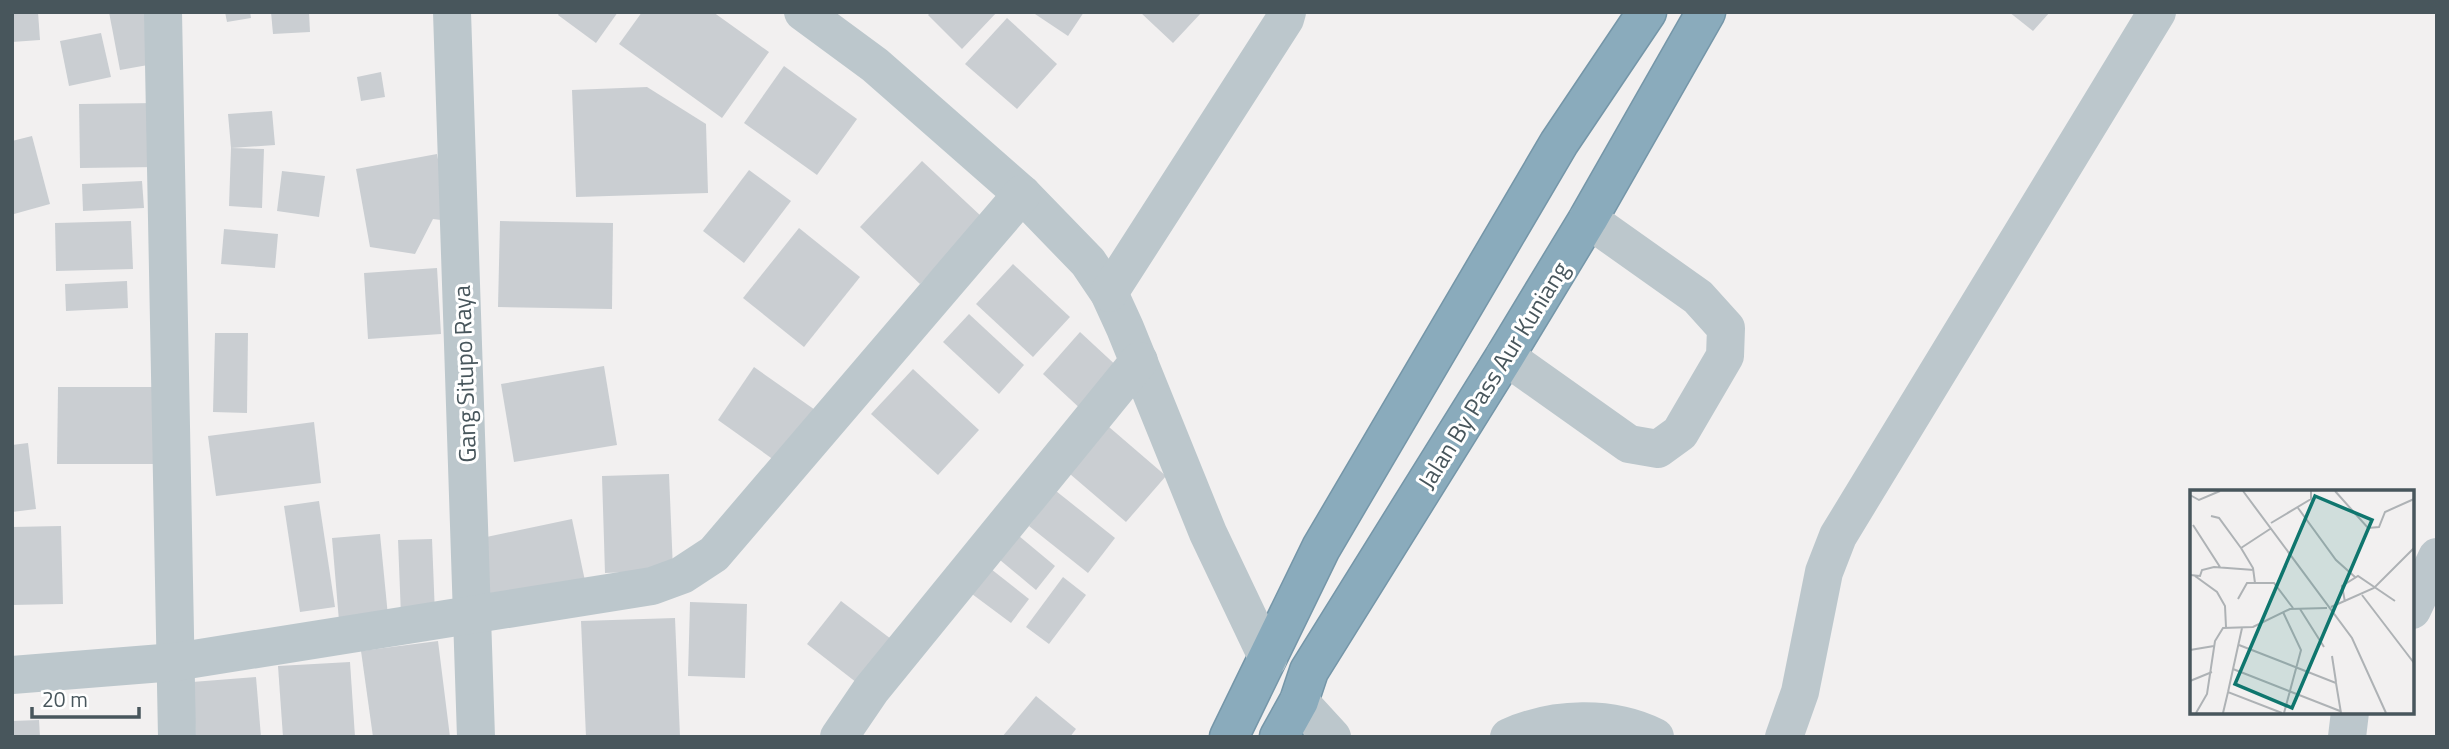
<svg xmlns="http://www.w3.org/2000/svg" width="2449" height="749" font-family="'Titillium Web',sans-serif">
<rect width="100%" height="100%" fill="#f2f0f0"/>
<g fill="#caced2">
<polygon points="12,12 38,12 40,40 12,42"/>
<polygon points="109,12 149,12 159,63 120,70"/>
<polygon points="225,12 250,12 251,18 227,22"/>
<polygon points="271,12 309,12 310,32 273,34"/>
<polygon points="560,12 618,12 596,43 558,15"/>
<polygon points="642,12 713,12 769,52 722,118 619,44"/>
<polygon points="931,12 997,12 962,49 928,15"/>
<polygon points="1032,12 1084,12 1068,36"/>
<polygon points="1140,12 1202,12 1173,43"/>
<polygon points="2009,12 2050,12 2033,31"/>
<polygon points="1007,18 1057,64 1017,109 965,64"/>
<polygon points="101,33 111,77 69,86 60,41"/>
<polygon points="784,66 857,119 817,175 744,123"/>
<polygon points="381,72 385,97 361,101 357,77"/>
<polygon points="647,87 706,124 708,193 576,197 572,90"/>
<polygon points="157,103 158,167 80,168 79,104"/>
<polygon points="272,111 275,145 231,148 228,114"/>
<polygon points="32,136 50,204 14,214 12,206 12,141"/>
<polygon points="231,148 264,149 262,208 229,206"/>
<polygon points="437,154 449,221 433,219 415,254 370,247 356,169"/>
<polygon points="922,161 982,217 920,284 860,227"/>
<polygon points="749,170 791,201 744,263 703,231"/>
<polygon points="282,171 325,176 319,217 277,211"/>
<polygon points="142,181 144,208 83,211 82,184"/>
<polygon points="131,221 133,269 56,271 55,223"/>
<polygon points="500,221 613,223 612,309 498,307"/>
<polygon points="799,228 860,277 804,347 743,298"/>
<polygon points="224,229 278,234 275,268 221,264"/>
<polygon points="1013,264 1070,317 1033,357 976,304"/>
<polygon points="437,268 441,334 368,339 364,273"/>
<polygon points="127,281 128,308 66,311 65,284"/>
<polygon points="969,314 1024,365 999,394 943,342"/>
<polygon points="1080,332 1121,370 1084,412 1043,374"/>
<polygon points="215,333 248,333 247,413 213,412"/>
<polygon points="604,366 617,445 514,462 501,384"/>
<polygon points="754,367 818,412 781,465 718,420"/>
<polygon points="913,369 979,430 938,475 871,414"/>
<polygon points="58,387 153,387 153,464 57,464"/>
<polygon points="314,422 321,483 216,496 208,436"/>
<polygon points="1109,427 1166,476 1126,522 1070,474"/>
<polygon points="28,443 36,509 12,512 12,445"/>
<polygon points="669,474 673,570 605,573 602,476"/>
<polygon points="1056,491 1115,538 1088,573 1029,526"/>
<polygon points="319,501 335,607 300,612 284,506"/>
<polygon points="572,519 585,581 490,600 477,539"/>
<polygon points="61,526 63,604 12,605 12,527"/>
<polygon points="380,534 388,616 339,621 332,538"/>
<polygon points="1019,536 1055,566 1036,590 1000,560"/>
<polygon points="432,539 435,615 401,616 398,540"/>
<polygon points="991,569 1029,599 1011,623 972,594"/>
<polygon points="1063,577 1086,595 1049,644 1026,627"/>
<polygon points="841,601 895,642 861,686 807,644"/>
<polygon points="690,602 747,604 745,678 688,676"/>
<polygon points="675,618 680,737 586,737 581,621"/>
<polygon points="438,641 450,737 373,737 361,651"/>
<polygon points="350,662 355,737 283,737 278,666"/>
<polygon points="256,677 261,737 196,737 192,682"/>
<polygon points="1036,696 1076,729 1070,737 1002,737"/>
<polygon points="39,720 40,737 12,737 12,721"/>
</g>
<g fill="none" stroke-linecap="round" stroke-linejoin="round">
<g stroke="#7596a8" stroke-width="41">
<g id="highway">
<polyline points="1229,737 1321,548 1559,143 1647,12"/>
<polyline points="1279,737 1299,701 1309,671 1505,356 1588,219 1706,12"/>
</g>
</g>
<g stroke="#bcc7cc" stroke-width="38">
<polyline points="163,12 177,737"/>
<polyline points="452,12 476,737"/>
<polyline points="803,12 875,65 1022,194 1088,262 1109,293 1125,328 1208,533 1268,659"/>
<polyline points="1109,293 1285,19 1287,12"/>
<polyline points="1505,356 1629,444 1658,449 1680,433 1725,356 1726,328 1698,297 1588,219"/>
<polyline points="2412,610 2437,557"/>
<polyline points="12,675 175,662 652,586 682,575 714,554 1022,194"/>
<polyline points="1299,701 1332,737"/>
<polyline points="839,737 871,690 1139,361"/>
<path d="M 1509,737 C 1554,717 1611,715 1655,737"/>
<polyline points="1784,737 1800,692 1824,572 1838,536 2157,12"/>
<polyline points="2347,737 2350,712"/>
</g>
<use href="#highway" stroke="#8aabbc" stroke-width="38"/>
</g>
<g text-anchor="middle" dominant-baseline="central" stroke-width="6" stroke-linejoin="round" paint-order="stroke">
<g font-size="24" fill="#48565c" stroke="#fff">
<text transform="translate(464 374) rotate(-92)">Gang Situpo Raya</text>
<text transform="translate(1493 375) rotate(-58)">Jalan By Pass Aur Kuniang</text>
</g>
</g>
<g transform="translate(2190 490)">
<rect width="224" height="224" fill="#f2f0f0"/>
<path fill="none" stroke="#aeb2b5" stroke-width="2" d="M 53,1 L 162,148 L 196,223M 145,1 L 178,38 L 189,37 L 195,22 L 224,9M 0,5 L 9,10 L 30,1M 108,18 L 146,70 L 165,87M 21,26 L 29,28 L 51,58 L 80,39M 81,33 L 121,9 L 121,1M 3,35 L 30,77M 51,58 L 63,78 L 65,93M 0,85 L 10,86 L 12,80 L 24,77 L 64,80M 5,86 L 27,102 L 35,116 L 36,137M 172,105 L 224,173M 48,109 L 57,93 L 84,93 L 103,118M 155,112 L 152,96 L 168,86 L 205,111M 141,117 L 184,98 L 224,58M 110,119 L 134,157M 93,122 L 111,160 L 94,223M 49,155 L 146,193 L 151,223M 0,160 L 24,156M 142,166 L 146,192M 43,179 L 150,221M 0,191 L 22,182M 38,202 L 52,138M 6,223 L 17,204 L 25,151 L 33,138 L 63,137 L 100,119 L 137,118M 33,223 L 38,202 L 92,223"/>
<path fill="#0f766e" fill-opacity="0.15" stroke="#0f766e" stroke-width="3.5" d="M 125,6 L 182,30 L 102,218 L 45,194 Z"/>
<rect width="224" height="224" fill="none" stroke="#48565c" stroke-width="3.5"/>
</g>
<rect width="2449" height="749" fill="none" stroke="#48565c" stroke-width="28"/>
<path d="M32 707v10h107v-10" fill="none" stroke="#48565c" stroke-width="3.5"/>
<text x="42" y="707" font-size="21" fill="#48565c" stroke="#ffffff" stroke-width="5" paint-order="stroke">20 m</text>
</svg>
